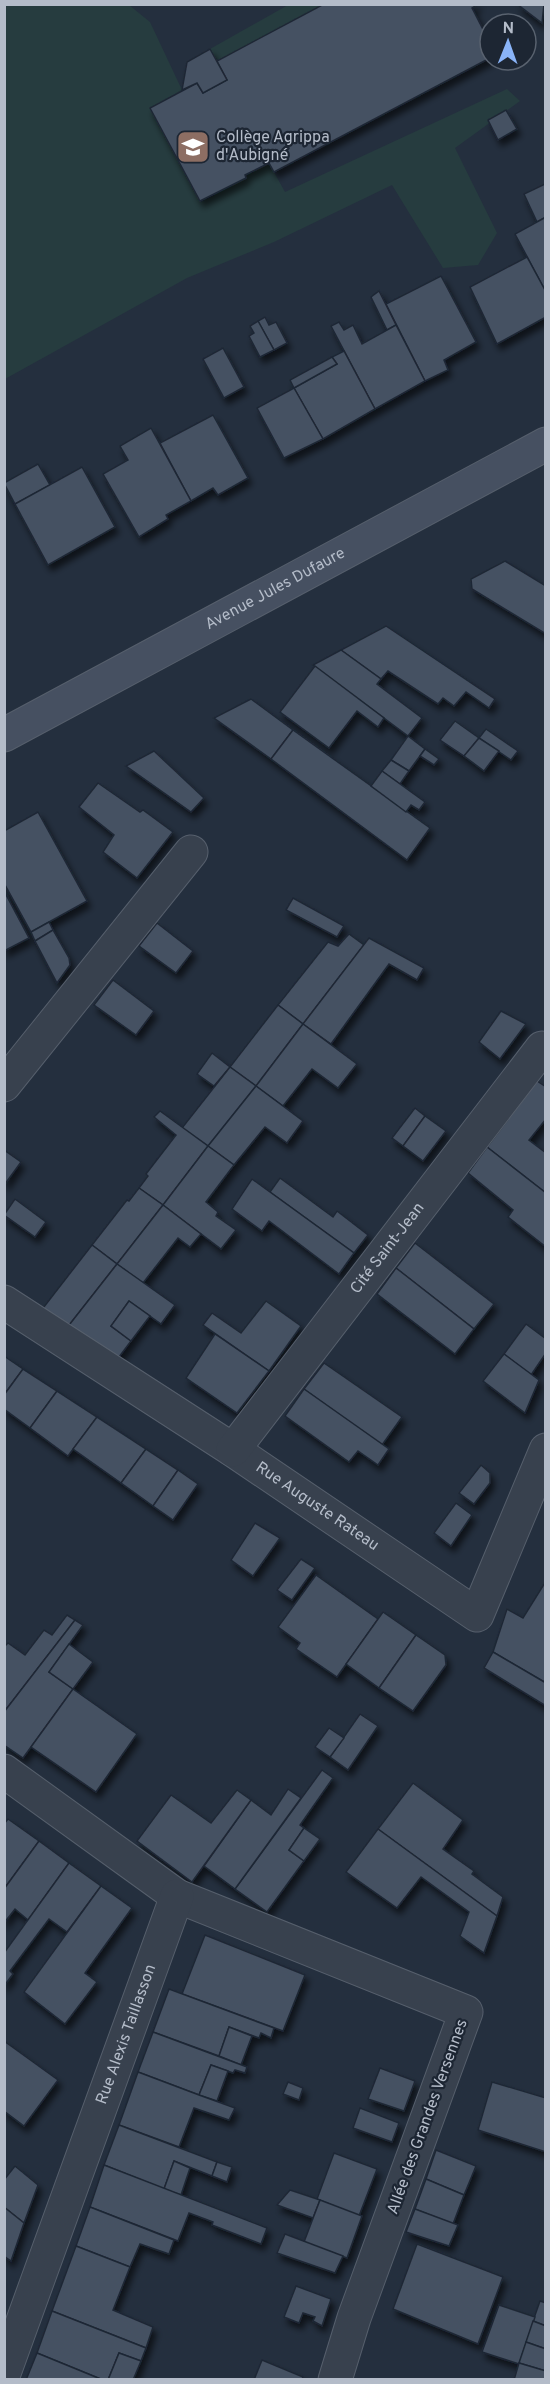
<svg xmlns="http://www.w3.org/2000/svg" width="550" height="2384" font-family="Overpass,sans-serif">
<defs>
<filter id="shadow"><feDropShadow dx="3.5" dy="6" stdDeviation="3" flood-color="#0009"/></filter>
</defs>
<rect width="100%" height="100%" fill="#242f3e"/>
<g fill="#263c3f">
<polygon points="5,5 129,5 150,22 182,90 150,108 201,201 246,178 245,175 269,163 285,192 507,89 520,101 455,148 497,233 478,265 443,268 392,185 274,242 187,278 5,379"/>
<polygon points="288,5 324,5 217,61 210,49"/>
</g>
<g fill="#455162" stroke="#1f2835" stroke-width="1.5" filter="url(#shadow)">
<polygon points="324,4 478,4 472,8 490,43 490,58 274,172 269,163 245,175 246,178 200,201 150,108 197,83 203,93 227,80 217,61"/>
<polygon points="517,4 544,4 542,23"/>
<polygon points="210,49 227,80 203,93 197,83 182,90 187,62"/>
<polygon points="506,110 517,129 498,140 488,120"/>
<polygon points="545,184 546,217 537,222 524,194"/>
<polygon points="546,217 546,292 515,234"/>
<polygon points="527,257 546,292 546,317 497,344 470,287"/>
<polygon points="441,276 476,342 444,360 448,370 425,381 386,304"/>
<polygon points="379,291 396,325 387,330 371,297"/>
<polygon points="265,317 269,325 276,322 287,343 274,350 258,321"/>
<polygon points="258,321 274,350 260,357 249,336 254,333 250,326"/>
<polygon points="339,322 344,330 353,325 362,344 396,325 425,381 375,409 331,326"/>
<polygon points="223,348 244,387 224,398 203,359"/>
<polygon points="344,351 375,409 323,439 294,388 337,364 332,357"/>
<polygon points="332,357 337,364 294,388 290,380"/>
<polygon points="294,388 323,439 284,458 257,408"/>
<polygon points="213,415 248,478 218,495 213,488 191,501 160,443"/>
<polygon points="151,428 191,501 166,515 168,519 139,537 103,474 128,460 120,446"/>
<polygon points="38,464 50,485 15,504 4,483"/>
<polygon points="82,467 115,527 48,565 15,504"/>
<polygon points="505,561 546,586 546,634 472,589 471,579"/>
<polygon points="386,626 495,699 489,708 466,692 454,706 443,698 438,704 388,671 381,679 341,650"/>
<polygon points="341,650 381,679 377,684 422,718 408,736 313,665"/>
<polygon points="315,666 384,718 378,727 357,711 329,748 280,712"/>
<polygon points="251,699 293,730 271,759 214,718"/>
<polygon points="455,721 479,738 464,756 440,740"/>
<polygon points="486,729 518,751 511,760 479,738"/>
<polygon points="293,730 430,828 407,860 271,759"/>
<polygon points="408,736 425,749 409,771 391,760"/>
<polygon points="479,738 499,751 484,771 464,756"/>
<polygon points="425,749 439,759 434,765 420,756"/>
<polygon points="154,751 204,798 191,812 126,766"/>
<polygon points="391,760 409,771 400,784 382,771"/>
<polygon points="382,771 425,802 419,810 411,805 406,812 371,786"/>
<polygon points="98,783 140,812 143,810 173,832 137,878 103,852 114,835 79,807"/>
<polygon points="38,812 87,901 31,932 4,883 4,831"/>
<polygon points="4,891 29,938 4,951"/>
<polygon points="293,898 344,926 337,937 286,910"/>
<polygon points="49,922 53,930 35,941 31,932"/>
<polygon points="157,923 193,951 176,973 139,946"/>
<polygon points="53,930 69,958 70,965 57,983 35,941"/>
<polygon points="349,934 364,945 303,1024 278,1005 328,942 338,946"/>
<polygon points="369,938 424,968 417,980 389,964 331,1044 303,1024"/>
<polygon points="113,980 154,1011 136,1035 94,1005"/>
<polygon points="278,1005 303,1024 256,1086 230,1067"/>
<polygon points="501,1011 526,1024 500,1059 479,1042"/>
<polygon points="303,1024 357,1064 338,1088 312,1069 283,1106 256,1086"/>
<polygon points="212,1053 230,1067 214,1086 197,1074"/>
<polygon points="230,1067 256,1086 208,1146 182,1128"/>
<polygon points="537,1081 546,1087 546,1119 529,1140 546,1153 546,1193 487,1147"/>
<polygon points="256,1086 303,1121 287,1143 265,1127 234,1165 208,1146"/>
<polygon points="415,1108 425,1116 403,1146 392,1138"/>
<polygon points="160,1111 208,1146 163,1205 139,1188 148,1176 146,1174 176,1135 154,1117"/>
<polygon points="425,1116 446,1131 423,1161 403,1146"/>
<polygon points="208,1146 234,1165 206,1202 218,1212 216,1216 236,1230 221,1249 163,1205"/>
<polygon points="487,1147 546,1193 546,1247 508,1217 513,1210 468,1173"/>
<polygon points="4,1150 21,1162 5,1184 4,1183"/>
<polygon points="280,1178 333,1217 337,1211 368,1235 354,1253 270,1192"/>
<polygon points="252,1179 354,1253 339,1274 269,1221 262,1231 232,1209"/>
<polygon points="139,1188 163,1205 117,1264 92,1245 127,1200 129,1201"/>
<polygon points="15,1199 46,1222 35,1237 4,1215"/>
<polygon points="163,1205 201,1234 190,1247 178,1238 143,1283 117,1264"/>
<polygon points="415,1243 494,1304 474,1329 396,1268"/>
<polygon points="92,1245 117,1264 66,1329 40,1312"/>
<polygon points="117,1264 175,1305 161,1324 129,1301 111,1326 131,1341 116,1361 66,1329"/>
<polygon points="396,1268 474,1329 455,1354 377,1294"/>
<polygon points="129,1301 150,1316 131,1341 111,1326"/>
<polygon points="266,1301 301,1326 269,1371 203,1325 212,1313 241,1333"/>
<polygon points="526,1324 546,1339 546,1353 531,1375 504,1354"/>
<polygon points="215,1334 269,1371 237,1413 186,1378"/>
<polygon points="504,1354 539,1380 525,1413 483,1381"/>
<polygon points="4,1356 23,1369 4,1395"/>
<polygon points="324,1363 402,1417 382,1445 304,1389"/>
<polygon points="23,1369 57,1391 30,1428 4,1409 4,1395"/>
<polygon points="304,1389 389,1449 378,1465 358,1451 349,1462 285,1416"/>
<polygon points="57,1391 97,1417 68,1456 30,1428"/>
<polygon points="97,1417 146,1449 121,1483 73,1449"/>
<polygon points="146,1449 178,1470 153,1506 121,1483"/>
<polygon points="481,1465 490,1473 490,1483 474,1504 459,1493"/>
<polygon points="178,1470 198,1484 173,1520 153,1506"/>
<polygon points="456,1503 472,1515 451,1546 434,1533"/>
<polygon points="255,1523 280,1538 253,1576 231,1560"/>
<polygon points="301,1559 315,1568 292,1600 277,1590"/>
<polygon points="316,1575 378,1619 337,1677 296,1649 300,1643 278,1627"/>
<polygon points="546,1581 546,1683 493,1652 507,1609 523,1618"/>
<polygon points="383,1612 416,1635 379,1688 346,1664"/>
<polygon points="67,1615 75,1620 4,1712 4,1647 8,1643 25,1655 44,1630 52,1635"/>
<polygon points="75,1620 83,1625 49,1672 73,1689 23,1758 4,1745 4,1712"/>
<polygon points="416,1635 445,1655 446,1665 413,1711 379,1688"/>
<polygon points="69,1644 93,1662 73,1689 49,1672"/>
<polygon points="493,1652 546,1683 546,1706 484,1668"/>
<polygon points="73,1689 137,1734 96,1792 31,1747"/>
<polygon points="360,1714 378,1726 348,1770 330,1757"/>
<polygon points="329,1728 344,1738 330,1757 315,1747"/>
<polygon points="322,1770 333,1778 300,1825 304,1828 289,1850 304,1861 267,1912 235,1889"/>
<polygon points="413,1783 463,1820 443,1849 474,1871 472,1874 503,1897 497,1916 378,1829"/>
<polygon points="288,1789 301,1798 235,1889 204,1866 251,1800 271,1815"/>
<polygon points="237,1790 251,1800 192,1882 137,1841 171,1795 211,1823"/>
<polygon points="8,1819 39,1841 4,1889 4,1824"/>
<polygon points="304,1828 320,1839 304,1861 289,1850"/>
<polygon points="378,1829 497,1916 484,1953 460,1936 469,1912 421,1877 397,1908 346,1872"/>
<polygon points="39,1841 69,1863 28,1920 15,1909 4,1923 4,1889"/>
<polygon points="69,1863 101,1886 67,1932 49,1919 10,1971 13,1974 4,1986 4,1953"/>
<polygon points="101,1886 132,1908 85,1973 97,1982 65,2024 24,1992"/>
<polygon points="205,1935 305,1975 283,2031 182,1994"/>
<polygon points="169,1989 274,2028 271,2038 261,2033 259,2038 229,2027 219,2056 153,2032"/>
<polygon points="229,2027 252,2036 241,2065 219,2056"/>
<polygon points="153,2032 247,2067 245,2073 235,2070 233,2073 211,2065 199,2095 138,2072"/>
<polygon points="4,2041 58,2080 24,2126 4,2111"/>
<polygon points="211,2065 228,2071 217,2101 199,2095"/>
<polygon points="380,2068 415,2081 404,2111 368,2099"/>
<polygon points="138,2072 199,2095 235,2108 229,2120 194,2108 179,2147 119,2125"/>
<polygon points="288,2082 303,2088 299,2100 283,2094"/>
<polygon points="492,2082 546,2098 546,2152 478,2130"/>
<polygon points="360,2108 399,2123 392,2142 353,2128"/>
<polygon points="119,2125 217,2162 212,2176 174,2161 164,2189 104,2165"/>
<polygon points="436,2150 476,2166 464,2195 426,2179"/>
<polygon points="334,2153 377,2169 359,2216 317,2199"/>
<polygon points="174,2161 190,2168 181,2195 164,2189"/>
<polygon points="217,2162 232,2167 227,2182 212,2176"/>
<polygon points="104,2165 267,2228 261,2244 212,2225 213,2222 189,2213 178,2241 90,2207"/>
<polygon points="15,2166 38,2185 24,2223 4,2207 4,2180"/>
<polygon points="426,2179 464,2195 453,2224 415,2209"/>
<polygon points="290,2190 320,2200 313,2218 277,2205"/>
<polygon points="320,2200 362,2216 347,2258 304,2242"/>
<polygon points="4,2207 24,2223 11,2261 4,2256"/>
<polygon points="90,2207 174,2240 169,2254 140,2244 130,2267 76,2246"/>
<polygon points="415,2209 458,2225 449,2246 406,2232"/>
<polygon points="285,2234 343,2256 335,2273 277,2253"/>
<polygon points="417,2244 503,2277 478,2344 393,2309"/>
<polygon points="76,2246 130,2267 113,2310 153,2327 146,2348 52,2311"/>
<polygon points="296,2286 331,2299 322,2326 313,2321 315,2317 303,2313 299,2323 284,2317"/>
<polygon points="540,2301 546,2303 546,2326 533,2321"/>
<polygon points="499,2305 535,2317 519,2364 482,2352"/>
<polygon points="52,2311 146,2348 141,2361 119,2353 108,2380 103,2380 37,2353"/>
<polygon points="533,2321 546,2326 546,2349 526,2342"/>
<polygon points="526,2342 546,2349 546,2371 519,2363"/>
<polygon points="37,2353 103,2380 26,2380"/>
<polygon points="119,2353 141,2361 133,2380 108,2380"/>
<polygon points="262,2360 303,2377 302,2380 254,2380"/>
<polygon points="519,2363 546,2371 546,2380 514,2380"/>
</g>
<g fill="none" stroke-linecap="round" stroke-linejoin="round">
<g stroke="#565f6c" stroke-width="35">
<g id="minor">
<polyline points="4,1085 191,852"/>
<path id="s1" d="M 4,1302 L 233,1450 L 477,1615 L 546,1450"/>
<path id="s2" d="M 233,1450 L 542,1048"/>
<polyline points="4,1771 177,1896 466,2012 354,2318 335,2380"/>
<path id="s3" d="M 4,2373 L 177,1896"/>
</g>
</g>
<g stroke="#565f6c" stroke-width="35">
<g id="secondary">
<path id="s4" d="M 4,735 L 546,444"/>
</g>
</g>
<use href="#minor" stroke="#38414e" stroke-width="33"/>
<use href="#secondary" stroke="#465061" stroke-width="33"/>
</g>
<defs>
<g id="school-square" transform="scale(1.725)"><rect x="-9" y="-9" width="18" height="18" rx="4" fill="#8d6e63" stroke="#1d2633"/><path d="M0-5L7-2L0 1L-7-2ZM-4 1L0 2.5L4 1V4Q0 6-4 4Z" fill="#fff"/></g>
</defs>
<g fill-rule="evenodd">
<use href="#school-square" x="193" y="147"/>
</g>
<g text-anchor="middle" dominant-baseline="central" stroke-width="4.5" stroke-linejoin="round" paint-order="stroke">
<g font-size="16" fill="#b4bcc9" stroke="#1d2633" text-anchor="start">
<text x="216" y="138">Collège Agrippa<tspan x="216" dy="18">d'Aubigné</tspan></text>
</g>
<g font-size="16" fill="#b4bcc9" stroke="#1d2633">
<text stroke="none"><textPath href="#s4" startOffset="308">Avenue Jules Dufaure</textPath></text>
<text stroke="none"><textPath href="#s2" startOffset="254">Cité Saint-Jean</textPath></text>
<text stroke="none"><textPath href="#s1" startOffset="374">Rue Auguste Rateau</textPath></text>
<text stroke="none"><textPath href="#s3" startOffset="360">Rue Alexis Taillasson</textPath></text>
<text transform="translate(428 2117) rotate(-70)">Allée des Grandes Versennes</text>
</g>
</g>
<rect width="550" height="2384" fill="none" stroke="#b4bcc9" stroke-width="12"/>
<g transform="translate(508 42) rotate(1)"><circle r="28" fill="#1d2633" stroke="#59626f" stroke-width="1.5"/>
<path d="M0-4.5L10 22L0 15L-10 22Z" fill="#8ab4f8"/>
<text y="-9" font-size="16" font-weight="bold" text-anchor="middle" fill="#b4bcc9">N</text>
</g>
</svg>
